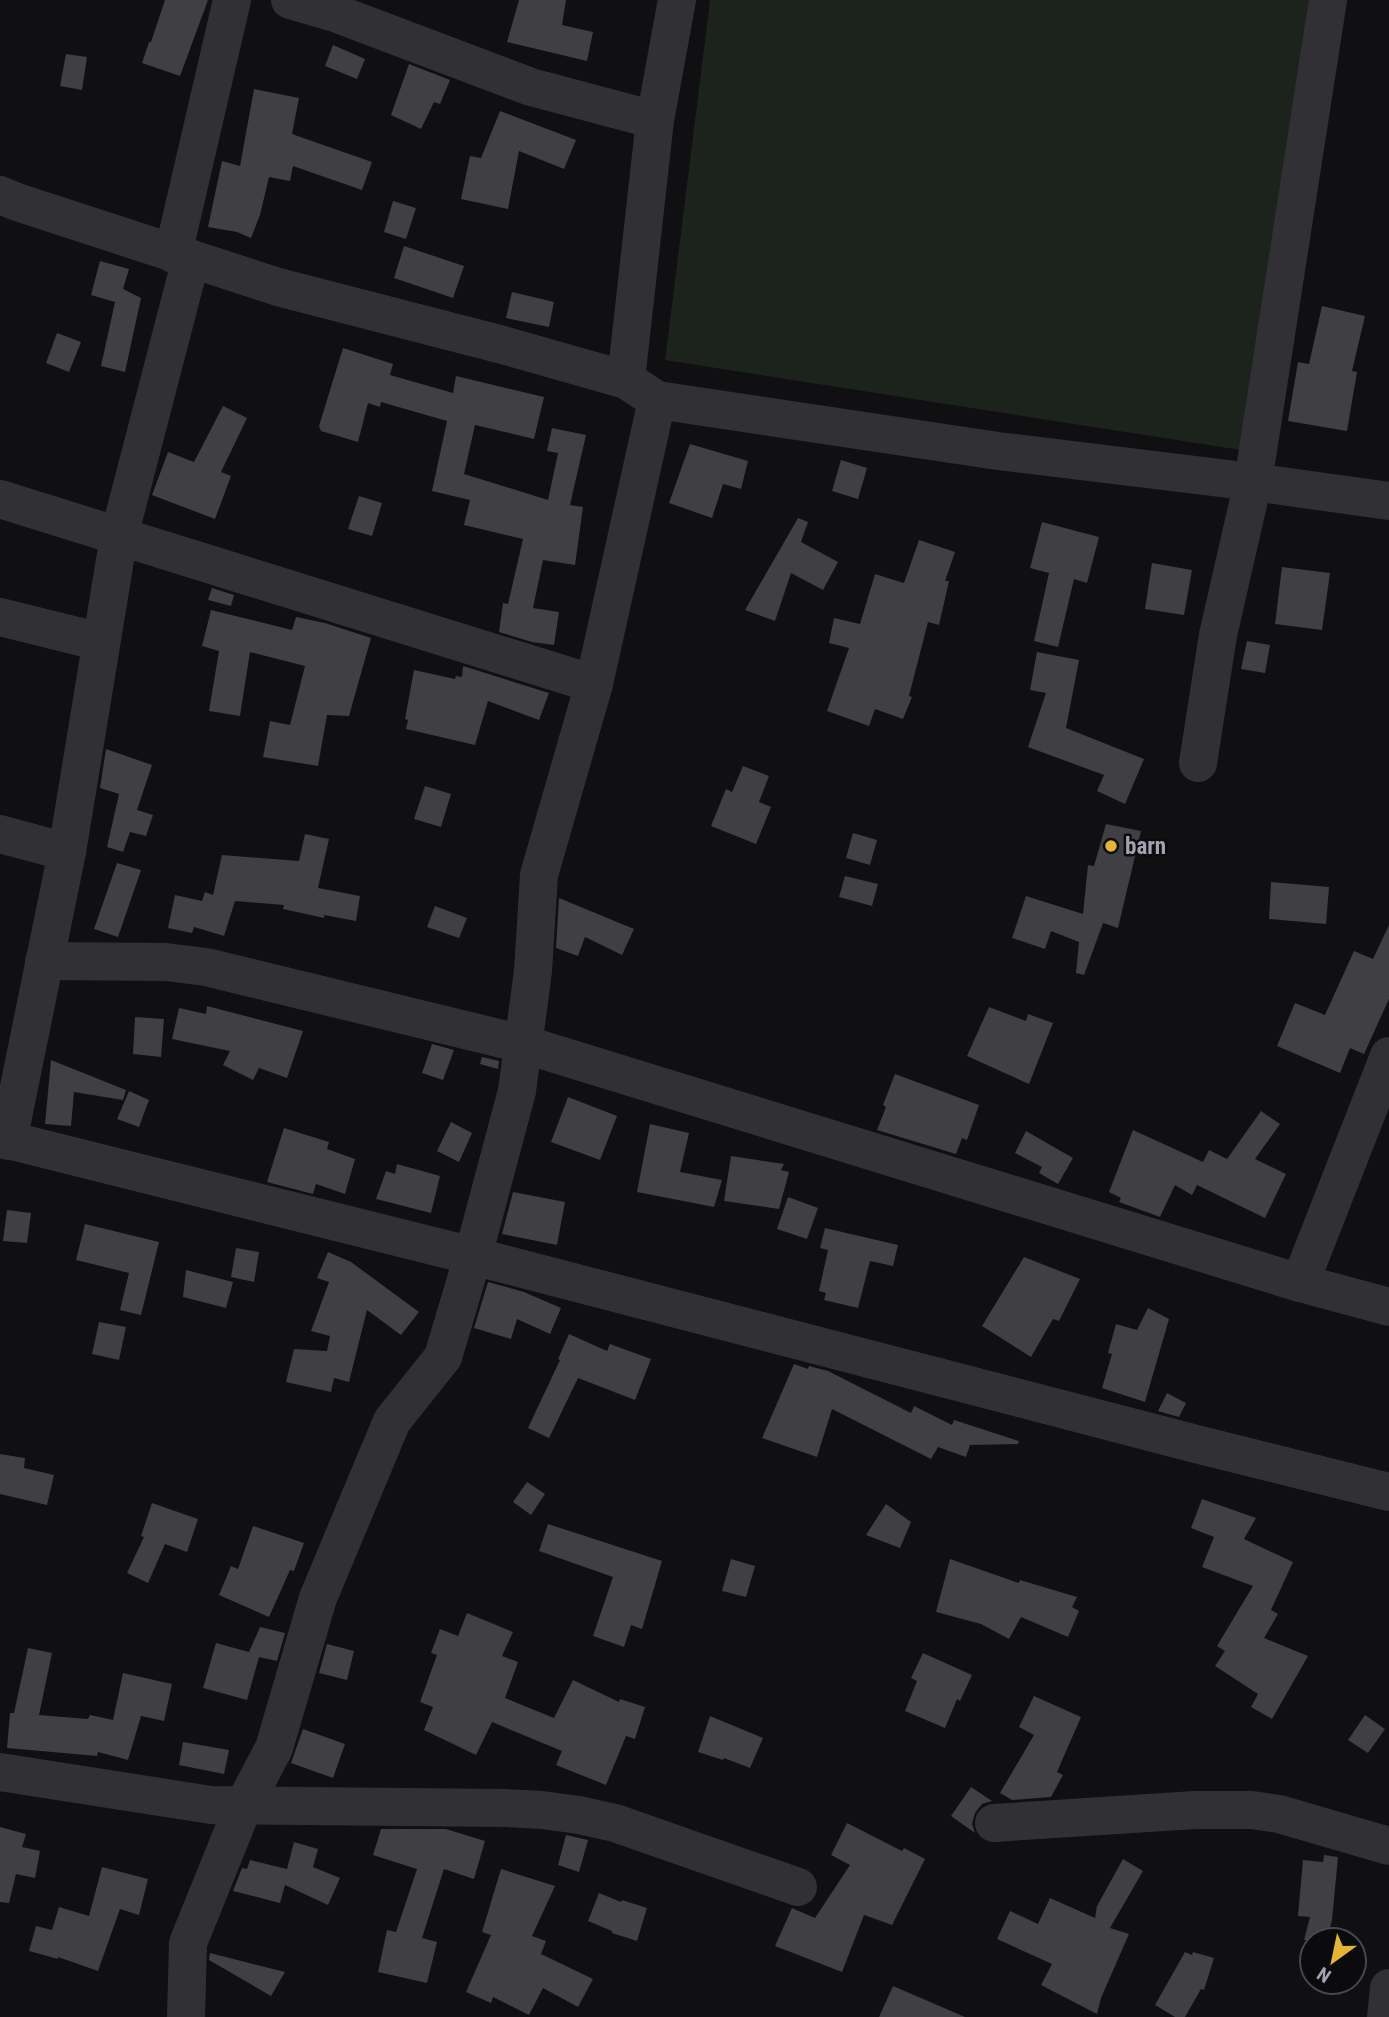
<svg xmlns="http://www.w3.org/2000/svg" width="1389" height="2017" font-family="'Roboto Condensed',sans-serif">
<rect width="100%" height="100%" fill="#100f11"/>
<polygon fill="#1c231d" points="710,0 1309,0 1247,451 665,360"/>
<g fill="#3f3f44">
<polygon points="165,0 208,0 180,76 142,63 149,42 151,42"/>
<polygon points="519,0 566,0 562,25 593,32 587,61 507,42"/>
<polygon points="333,45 365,59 357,79 325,66"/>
<polygon points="66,54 87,57 82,90 60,86"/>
<polygon points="409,64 450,80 440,104 434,102 421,129 391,115"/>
<polygon points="254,89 299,98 292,134 372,162 362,190 293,166 290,181 269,177 260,215 251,238 237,232 208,227 222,161 240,166"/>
<polygon points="500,111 576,140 564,169 519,151 508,209 461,199 470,156 481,158"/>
<polygon points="393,201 416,208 406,239 384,232"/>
<polygon points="404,246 464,266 453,298 394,278"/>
<polygon points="100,261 129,269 123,289 141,298 125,372 101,366 115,302 91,295"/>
<polygon points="512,292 554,302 549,327 506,318"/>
<polygon points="1322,306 1365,316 1352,371 1357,372 1347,431 1288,421 1298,362 1309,364"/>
<polygon points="57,333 81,342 69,372 46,363"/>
<polygon points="343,348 393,364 390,375 453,393 456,376 544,397 534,439 475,425 464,474 548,500 558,453 547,451 552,428 586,435 570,505 583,507 575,565 543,560 533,608 559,612 554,645 532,642 499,632 503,603 508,604 523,539 464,525 470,500 432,491 447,421 381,402 380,407 368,403 358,442 321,431 319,426"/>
<polygon points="223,406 247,418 221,472 231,476 215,519 152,495 168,452 194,462"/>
<polygon points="690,444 748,461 741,489 723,484 712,518 669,503"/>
<polygon points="841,460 867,468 858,499 832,491"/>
<polygon points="359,496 382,503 372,536 348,529"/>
<polygon points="798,518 808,522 801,542 838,562 823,590 791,573 775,621 745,610"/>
<polygon points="1042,522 1099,537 1087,583 1074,579 1058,647 1034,641 1049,573 1030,568"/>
<polygon points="919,540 955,552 945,581 949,581 939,625 928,622 909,696 912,697 903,719 875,709 869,726 827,711 849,648 829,643 834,618 860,624 875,574 904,583"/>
<polygon points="1152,563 1192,570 1184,615 1145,609"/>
<polygon points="1282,567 1330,573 1322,630 1275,624"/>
<polygon points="212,588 234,595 231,606 208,600"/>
<polygon points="211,610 292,630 296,617 325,623 371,638 349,716 327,715 318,766 263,757 270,721 290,725 305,666 250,652 240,716 209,711 219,651 202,646"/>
<polygon points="1247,641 1270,645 1265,673 1241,669"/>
<polygon points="1037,652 1079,660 1066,728 1144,759 1125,804 1097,791 1104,775 1028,747 1046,693 1030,690"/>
<polygon points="463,666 549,693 539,720 488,701 475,745 406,729 408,720 405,719 414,670 455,679 456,676 462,677"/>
<polygon points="106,749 152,765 137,810 153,815 146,836 130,832 123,852 107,847 119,794 100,788"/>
<polygon points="743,766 769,776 759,802 771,807 756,844 711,826 726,789 732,792"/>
<polygon points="425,786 451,794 441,827 414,819"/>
<polygon points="1106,824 1141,831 1118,928 1103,923 1084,975 1076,973 1079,942 1051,931 1045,949 1012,938 1026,896 1083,914 1088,865 1094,866"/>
<polygon points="853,833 877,840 870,865 846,858"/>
<polygon points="305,834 329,839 318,888 360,896 356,921 324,915 324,918 283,909 284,905 235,901 224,936 194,927 192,933 168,928 175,895 202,901 205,892 213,895 222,855 299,861"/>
<polygon points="117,863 141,870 118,937 94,929"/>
<polygon points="845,876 878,884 872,906 839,897"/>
<polygon points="1271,882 1329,887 1326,924 1269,919"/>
<polygon points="559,898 634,929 622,955 585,937 578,956 556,948"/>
<polygon points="435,906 467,918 459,938 427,927"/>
<polygon points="1389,925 1389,999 1364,1054 1350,1048 1340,1073 1277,1046 1295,1003 1325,1015 1354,951 1373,959"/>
<polygon points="207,1006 303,1031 287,1078 259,1068 253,1080 223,1065 230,1051 172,1039 179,1008 206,1014"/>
<polygon points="989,1007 1026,1021 1028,1014 1053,1023 1029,1084 967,1056"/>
<polygon points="135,1017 164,1019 161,1057 133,1054"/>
<polygon points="432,1044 454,1050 443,1080 422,1073"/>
<polygon points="482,1057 499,1061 498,1069 480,1064"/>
<polygon points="51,1060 126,1090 123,1100 74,1092 71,1126 45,1124"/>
<polygon points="895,1074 979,1105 967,1140 962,1138 956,1154 877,1130 886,1107 883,1105"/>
<polygon points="129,1091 149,1100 139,1127 117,1119"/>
<polygon points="568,1097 617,1116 600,1160 551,1142"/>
<polygon points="1261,1111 1280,1124 1255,1159 1286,1174 1265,1218 1197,1185 1192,1195 1175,1185 1160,1217 1119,1202 1121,1198 1109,1192 1133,1130 1203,1162 1209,1150 1227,1159"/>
<polygon points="451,1122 472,1133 459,1162 437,1151"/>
<polygon points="650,1124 689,1133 680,1172 722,1180 714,1207 637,1192"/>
<polygon points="284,1128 329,1142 327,1149 355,1159 345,1194 316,1184 313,1194 267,1182"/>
<polygon points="1026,1131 1073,1158 1058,1184 1039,1173 1042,1167 1015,1153"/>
<polygon points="731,1156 784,1164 781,1170 789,1172 779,1209 724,1201"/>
<polygon points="397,1164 440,1176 431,1213 376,1199 386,1171 395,1174"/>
<polygon points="513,1192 565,1202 557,1245 502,1234"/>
<polygon points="788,1197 818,1208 807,1239 777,1229"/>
<polygon points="7,1210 31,1213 27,1243 3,1241"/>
<polygon points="85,1224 159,1242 141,1315 120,1310 129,1273 76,1260"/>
<polygon points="825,1228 898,1245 893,1266 870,1261 858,1308 824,1300 826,1293 819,1291 828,1250 820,1248"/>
<polygon points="236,1248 259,1252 254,1282 231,1277"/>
<polygon points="328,1252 351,1262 419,1312 401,1335 367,1310 349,1382 334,1378 331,1392 286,1382 294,1349 327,1351 330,1336 311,1331 329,1282 317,1278"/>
<polygon points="1024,1257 1080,1279 1059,1321 1053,1319 1031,1357 982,1326"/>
<polygon points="186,1270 233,1282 226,1308 183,1297"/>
<polygon points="488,1282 524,1292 561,1308 550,1334 517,1319 511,1339 474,1328"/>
<polygon points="1148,1308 1169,1319 1145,1402 1102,1388 1112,1354 1108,1353 1116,1324 1137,1330"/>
<polygon points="99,1322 126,1327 119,1360 92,1354"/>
<polygon points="569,1334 607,1351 610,1344 651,1359 635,1400 578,1378 549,1438 528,1428 560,1360 558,1359"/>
<polygon points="794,1364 808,1369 809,1366 828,1371 911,1413 914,1406 952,1425 954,1420 1019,1441 1018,1444 970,1445 966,1457 938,1447 931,1459 832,1409 817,1457 762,1438"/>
<polygon points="1167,1393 1186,1403 1179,1417 1158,1411"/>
<polygon points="0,1454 25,1458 24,1468 54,1475 47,1505 0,1494"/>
<polygon points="527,1482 545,1494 531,1515 513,1502"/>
<polygon points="1202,1499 1256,1518 1244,1539 1293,1562 1271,1610 1278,1614 1264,1638 1308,1656 1272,1719 1251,1707 1258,1694 1215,1666 1225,1651 1217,1646 1253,1586 1202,1567 1214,1537 1191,1528"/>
<polygon points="152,1503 198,1519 187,1552 165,1544 148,1583 127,1573 144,1537 141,1536"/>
<polygon points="886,1504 911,1522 900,1548 866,1535"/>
<polygon points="548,1524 662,1561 642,1629 631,1625 624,1647 593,1636 613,1577 539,1551"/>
<polygon points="253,1526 304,1543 294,1571 290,1570 269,1617 219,1595 231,1566 238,1569"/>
<polygon points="731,1559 755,1566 746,1597 722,1591"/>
<polygon points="950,1559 1019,1583 1020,1580 1077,1597 1072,1607 1079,1611 1068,1637 1021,1617 1009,1639 981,1624 936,1612"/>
<polygon points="467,1613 513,1632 502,1656 518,1662 505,1698 554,1718 573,1680 619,1702 620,1699 645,1707 635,1739 626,1736 606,1785 556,1765 562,1751 492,1722 476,1755 424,1730 433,1707 420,1702 437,1655 431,1653 440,1629 458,1636"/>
<polygon points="260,1627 285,1633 277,1661 259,1657 247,1700 203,1688 216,1643 249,1652"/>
<polygon points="327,1644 354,1651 347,1680 319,1673"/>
<polygon points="28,1648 52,1653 39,1715 88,1719 90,1715 113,1720 123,1673 172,1684 164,1721 141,1716 128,1760 98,1752 97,1756 7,1748 10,1713 14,1713"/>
<polygon points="923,1653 972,1675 960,1701 957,1699 945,1728 905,1711 917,1681 911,1678"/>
<polygon points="1034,1696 1081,1717 1057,1772 1063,1775 1051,1797 1012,1800 1000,1793 1034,1735 1019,1727"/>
<polygon points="1365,1715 1385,1729 1368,1753 1348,1740"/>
<polygon points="710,1716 763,1738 750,1768 724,1758 723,1760 698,1752"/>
<polygon points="303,1729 345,1744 333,1778 291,1763"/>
<polygon points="183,1742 229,1750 224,1774 179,1765"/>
<polygon points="971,1787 992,1801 982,1804 975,1813 972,1824 975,1833 951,1816"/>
<polygon points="847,1823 902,1851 904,1848 925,1859 892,1925 864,1915 842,1972 775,1946 792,1908 815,1918 850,1865 831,1855"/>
<polygon points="0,1827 26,1834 22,1847 40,1851 35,1878 16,1874 9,1903 0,1902"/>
<polygon points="381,1829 446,1829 485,1841 474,1879 444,1869 422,1938 437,1942 427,1983 378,1972 387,1930 396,1932 417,1869 373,1855"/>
<polygon points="566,1835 588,1840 579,1872 558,1865"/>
<polygon points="294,1842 318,1849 313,1867 340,1878 328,1905 285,1885 280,1903 233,1891 242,1868 247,1869 250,1860 287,1869"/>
<polygon points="1324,1855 1338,1857 1332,1920 1327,1940 1304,1940 1310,1917 1298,1916 1303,1860 1323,1862"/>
<polygon points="1123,1859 1143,1871 1110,1928 1129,1934 1101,1998 1097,2014 1041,1985 1052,1964 997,1939 1010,1911 1038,1924 1050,1898 1095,1918 1097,1906"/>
<polygon points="102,1867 148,1879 139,1915 120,1909 98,1971 58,1957 58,1959 29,1951 36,1926 52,1930 59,1907 89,1916"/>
<polygon points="501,1869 555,1886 532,1936 546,1941 541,1954 593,1979 578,2007 543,1988 529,2015 493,1997 491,2003 466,1992 491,1935 482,1932"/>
<polygon points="599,1893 621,1902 622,1900 647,1908 637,1941 612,1933 612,1931 588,1921"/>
<polygon points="1185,1952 1192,1955 1193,1952 1214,1958 1204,1990 1201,1989 1185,2017 1175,2017 1155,2005"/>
<polygon points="210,1953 285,1972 271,1996 209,1960"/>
<polygon points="893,1986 965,2017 879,2017"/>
</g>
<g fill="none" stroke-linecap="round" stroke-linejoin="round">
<g stroke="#313135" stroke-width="38">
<polyline points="290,0 335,13 531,87 655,120"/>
<polyline points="0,195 17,202 278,287 499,344 626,380 657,400 998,451 1253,482 1389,501"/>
<polyline points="173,254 232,0"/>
<polyline points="626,380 655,120 677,0"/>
<polyline points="0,499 594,684"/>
<polyline points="0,617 101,642"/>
<polyline points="1198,763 1218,635 1253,482 1328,0"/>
<polyline points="0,834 67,852"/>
<polyline points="44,961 166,962 206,967 523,1044 1300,1283 1389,1307"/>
<polyline points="0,1138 473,1256 1196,1444 1389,1492"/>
<polyline points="8,1141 67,852 119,536 191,259"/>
<polyline points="1300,1283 1389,1056"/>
<polyline points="0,1772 211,1805 505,1808 542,1810 579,1815 615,1823 798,1887"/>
<polyline points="994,1823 1195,1810 1252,1810 1279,1814 1389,1846"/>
<polyline points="186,2017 188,1943 243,1807 274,1748 318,1598 392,1421 443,1357 473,1256 517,1091 533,971 539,875 594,684 657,400"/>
<polyline points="1386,2017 1389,1988"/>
</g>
</g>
<circle fill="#e3b435" stroke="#0b0a0c" stroke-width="2.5" cx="1111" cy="846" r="7"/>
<g text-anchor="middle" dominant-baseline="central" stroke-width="5" stroke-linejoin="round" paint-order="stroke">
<g font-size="23" font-weight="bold" fill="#a2a5b1" stroke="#0b0a0c" text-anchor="start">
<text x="1125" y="846">barn</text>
</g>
</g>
<g transform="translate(1333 1961) rotate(213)"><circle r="33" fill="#0b0a0c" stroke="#47484e" stroke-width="2"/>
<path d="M0-5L12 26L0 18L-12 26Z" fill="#e3b435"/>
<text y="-10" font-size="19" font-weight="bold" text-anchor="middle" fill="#a2a5b1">N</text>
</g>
</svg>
